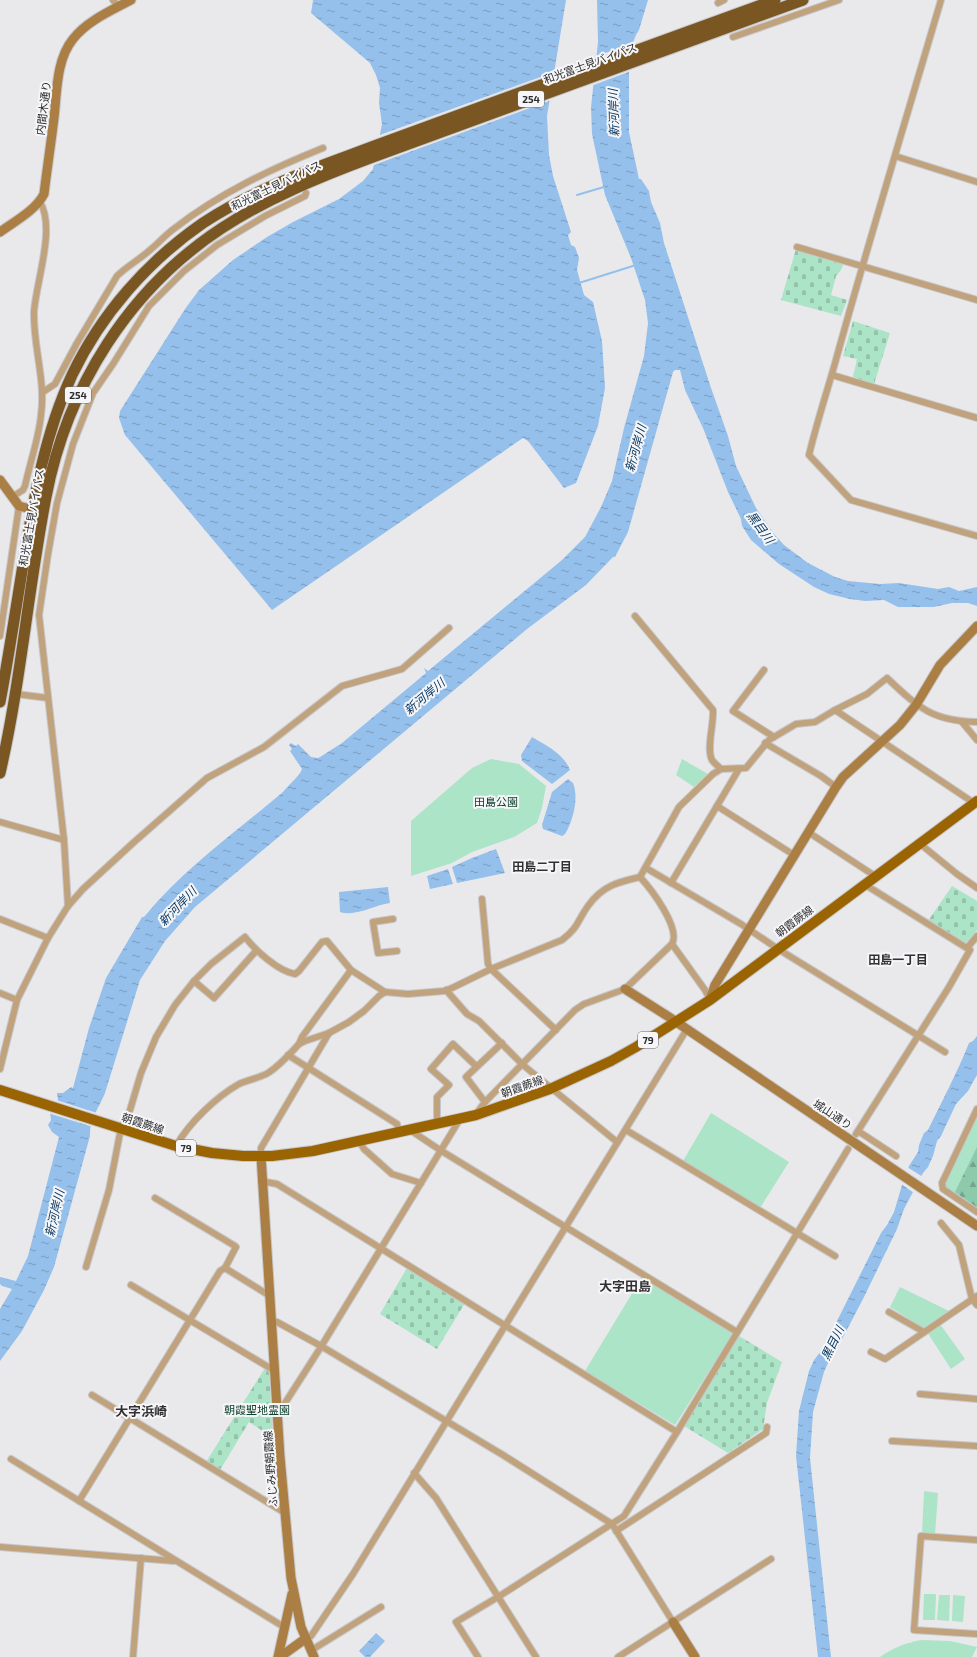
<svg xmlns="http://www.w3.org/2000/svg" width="977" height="1657" font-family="'Exo 2','Noto Sans JP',sans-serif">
<defs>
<pattern id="forest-firs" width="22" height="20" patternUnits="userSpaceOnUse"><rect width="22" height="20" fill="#8dcaab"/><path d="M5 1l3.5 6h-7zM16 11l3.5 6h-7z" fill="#73a48c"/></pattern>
<pattern id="cemetery-stones" width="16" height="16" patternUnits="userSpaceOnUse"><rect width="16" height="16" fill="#abe4c6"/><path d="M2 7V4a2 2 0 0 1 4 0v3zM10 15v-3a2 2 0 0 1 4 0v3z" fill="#93c4aa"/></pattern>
<pattern id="water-ripples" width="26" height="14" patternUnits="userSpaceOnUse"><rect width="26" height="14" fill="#95c0eb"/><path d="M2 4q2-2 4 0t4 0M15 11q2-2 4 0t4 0" fill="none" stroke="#7a9cbf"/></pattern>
</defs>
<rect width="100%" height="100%" fill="#e9e9ec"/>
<g fill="#abe4c6">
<polygon points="491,759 519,764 546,786 542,808 537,823 514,837 472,852 452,863 411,876 411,821 472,768"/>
<polygon points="682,759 708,774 694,787 676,775"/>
<polygon points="711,1113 789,1162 760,1208 683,1161"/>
<polygon points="977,1116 977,1210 945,1188 943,1182"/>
<polygon points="642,1277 733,1333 675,1425 585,1371"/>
<polygon points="900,1287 949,1311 924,1328 890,1307"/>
<polygon points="940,1324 965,1359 951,1369 927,1332"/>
<polygon points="924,1491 938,1493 935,1535 922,1534"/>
<polygon points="924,1594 936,1594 935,1620 923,1620"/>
<polygon points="939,1595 950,1595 949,1621 937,1620"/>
<polygon points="953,1595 965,1596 963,1622 952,1621"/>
<path d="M 921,1640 L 950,1641 L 977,1647 L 972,1657 L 880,1657 C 893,1648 905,1643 921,1640 Z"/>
</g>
<polygon fill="url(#forest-firs)" points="977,1147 977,1208 955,1192"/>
<g fill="url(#cemetery-stones)">
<polygon points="796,249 842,263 843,265 841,270 836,276 831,295 847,300 841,316 781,300"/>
<polygon points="853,321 890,333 874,384 853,377 857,359 843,356"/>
<polygon points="952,886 977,901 977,930 966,943 928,921"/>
<polygon points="407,1268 465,1303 437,1349 380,1314"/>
<polygon points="739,1336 782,1362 767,1403 763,1429 728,1453 684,1426"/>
<polygon points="265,1368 269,1371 273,1438 249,1422 220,1470 206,1462"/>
</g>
<g fill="url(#water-ripples)">
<polygon points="313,0 566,0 547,116 549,155 553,176 571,232 568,235 571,245 575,247 579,258 577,270 584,295 593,302 602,341 605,388 598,426 576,483 564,488 528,441 523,438 272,610 125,435 119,418 120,411 185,309 199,290 233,260 267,237 293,222 339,199 363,181 373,169 382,124 379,103 380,88 376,75 370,63 311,13"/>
<path d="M 597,0 L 648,0 L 639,30 L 636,35 L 632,45 L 629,69 L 629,132 L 639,179 L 641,179 L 649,191 L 651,202 L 660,223 L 664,243 L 710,385 L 728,436 L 736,466 L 756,508 L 774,534 L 784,545 L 808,563 L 835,577 L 848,581 L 880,584 L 899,583 L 938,589 L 949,587 L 959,591 L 977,587 L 977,606 L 968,603 L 952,603 L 934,607 L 898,607 L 884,600 L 865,601 L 850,599 L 829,594 L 814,587 L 779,564 L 751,540 L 742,526 L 741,519 L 728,492 L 703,428 L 685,390 L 680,370 L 675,370 L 673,372 L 628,532 L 615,557 L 614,556 L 586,585 L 527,629 L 195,907 L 165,941 L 140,980 L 105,1093 C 99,1108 89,1120 90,1136 L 54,1267 L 44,1290 L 22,1331 L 0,1361 L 0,1309 L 12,1289 L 2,1286 L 0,1284 L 0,1277 L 16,1281 L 28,1256 L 59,1137 L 52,1132 L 48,1125 L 51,1120 L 50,1112 L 58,1100 L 57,1093 L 63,1093 L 71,1087 L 73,1088 L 89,1028 L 106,978 L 142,917 L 144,917 C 183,869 236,832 283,792 C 288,785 300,776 302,769 L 290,751 L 292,749 L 289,745 L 291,743 L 296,746 L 298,744 L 311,757 L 318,758 L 320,757 L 342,743 L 426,673 L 424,668 L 428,671 L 562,560 L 585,537 L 601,507 L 612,481 L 624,428 L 644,356 L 648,323 L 645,300 L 631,258 L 605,195 L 592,134 L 591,107 L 598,42 Z"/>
<path d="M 532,737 C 547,746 564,754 570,770 L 552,784 L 522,761 L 521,755 Z"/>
<path d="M 568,779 L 573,783 C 579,798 573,821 565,834 L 562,836 L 543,829 L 542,825 L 552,792 Z"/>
<polygon points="496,849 505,873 457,883 452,867 472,858"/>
<polygon points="448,869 453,884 430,889 427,876"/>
<path d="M 388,887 L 390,903 C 374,905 356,917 340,912 L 339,892 Z"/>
<path d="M 977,1036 L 977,1075 L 968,1091 L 956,1104 L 941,1136 L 937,1141 L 933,1156 L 928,1167 L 923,1173 L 904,1209 L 897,1229 L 864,1297 L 839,1345 L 832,1354 L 824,1372 L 813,1412 L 810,1458 L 831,1657 L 818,1657 L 796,1456 L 799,1411 L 809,1371 L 814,1360 L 824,1347 L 881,1233 L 887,1225 L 894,1212 L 902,1185 L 909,1166 L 918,1152 L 919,1145 L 924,1133 L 928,1130 C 942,1101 957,1073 969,1043 L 973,1041 Z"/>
<polygon points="376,1633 385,1641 370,1657 365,1657 359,1651"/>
</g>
<g fill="#e9e9ec">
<polygon points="636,42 631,71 591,86 594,57"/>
<polygon points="557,71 552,100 371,166 377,136"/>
<polygon points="56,1100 97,1113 93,1127 48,1113"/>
<polygon points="907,1167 923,1177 914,1193 900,1183"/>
</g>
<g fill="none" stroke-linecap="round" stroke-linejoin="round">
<g stroke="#95c0eb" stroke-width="2">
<polyline points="577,195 604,187"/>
<polyline points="579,283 636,265"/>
</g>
<g stroke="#c7c7ca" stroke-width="8">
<g id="street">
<polyline points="113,0 118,6"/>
<path d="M 941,0 C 906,119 870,237 837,356 C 828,389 817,421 809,455 L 851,500 L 977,536"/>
<polyline points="718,3 724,0"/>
<polyline points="733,37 839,0"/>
<polyline points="895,156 977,182"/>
<polyline points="797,247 977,300"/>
<polyline points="832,375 977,418"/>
<path d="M 43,392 L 55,384 L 77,343 L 117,276 C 127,266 139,260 150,250 C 159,243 166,234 175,228 C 220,193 271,169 323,148"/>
<path d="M 12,497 L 23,490 L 25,486 C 30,462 39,438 41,415 C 46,380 33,347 34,312 C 36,282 56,228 40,202"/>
<path d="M 635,616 L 713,710 C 714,724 706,749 712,760 C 714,763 719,767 721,769"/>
<polyline points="0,636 19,506"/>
<polyline points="764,670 733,711 774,737"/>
<polyline points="16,694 48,698"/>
<path d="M 835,710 L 867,694 L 887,678 C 919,708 932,721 977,722"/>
<polyline points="962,722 977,740"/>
<polyline points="765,743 821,776 836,787"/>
<polyline points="717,806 794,855"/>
<polyline points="0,822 64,840"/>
<polyline points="808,832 875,876"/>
<polyline points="919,843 957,874 977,888"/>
<polyline points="646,868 741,924 778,949 945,1052"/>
<polyline points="671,883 739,769"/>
<polyline points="482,899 488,964 491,969 556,1030"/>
<polyline points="68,906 64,840 39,615 48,554 57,503 73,444 93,393 113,364 149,306 184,271 217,245 265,216 305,196 306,193"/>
<polyline points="0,919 48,938"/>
<polyline points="393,919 373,922 378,953 397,951"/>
<polyline points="672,944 705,990 710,1000"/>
<polyline points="967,948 977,936"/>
<polyline points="194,981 214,998 256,951"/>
<polyline points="446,990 467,1014 479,1021 523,1065 617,1142"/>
<polyline points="0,993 17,1000"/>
<polyline points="299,1044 302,1037 351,970"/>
<polyline points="288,1055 397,1124 399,1132"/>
<polyline points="0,1069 17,1000 48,938 68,906 83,889 133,843 207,778 264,747 342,686 402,669 449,628"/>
<polyline points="485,1102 466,1077 502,1043"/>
<polyline points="977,1109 942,1183 943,1189 977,1212"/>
<path d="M 476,1114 L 485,1102 L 575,1010 L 584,1004 L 625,989 L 672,944 C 681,928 651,889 640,877"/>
<polyline points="439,1123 437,1118 437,1097 449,1085 431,1069 453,1044 476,1066"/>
<polyline points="410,1130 440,1150 737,1332"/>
<polyline points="626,1130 835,1256"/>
<polyline points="858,1131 896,1156"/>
<polyline points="856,1134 949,987 970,950 864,884"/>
<polyline points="359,1141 364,1149 392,1174 421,1183"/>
<path d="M 176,1146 C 189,1123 216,1097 239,1084 C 248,1080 259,1078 268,1073 C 279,1066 290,1054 299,1044 L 305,1041 L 329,1033 L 349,1022 L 364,1011 L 379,996 L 385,992 L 408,994 L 444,991 L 452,988 L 491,969 L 562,940 C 579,927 577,921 588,906 C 602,886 618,882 640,877 L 679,807 L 713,774 L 721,769 L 746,768 L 769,740 L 796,724 L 815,722 L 835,710 L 974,803"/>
<polyline points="261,1156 261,1148 329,1033"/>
<polyline points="261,1181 277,1184 677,1432"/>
<polyline points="155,1198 235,1246 236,1247 225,1268 270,1296"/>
<polyline points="941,1223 959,1245 972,1299 977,1305"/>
<path d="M 86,1267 L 109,1190 L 121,1128 L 130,1110 L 141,1073 L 156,1037 L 175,1005 L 194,981 L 211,964 L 245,937 C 256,951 278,971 295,974 L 299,971 L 322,942 L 327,941 L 351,970 L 385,992"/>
<polyline points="131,1285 275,1371"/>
<polyline points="889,1312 924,1332"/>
<polyline points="272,1321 277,1322 321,1346 503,1455 612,1524 673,1622"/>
<polyline points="871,1352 885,1359 977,1296"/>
<polyline points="920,1394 977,1399"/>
<polyline points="92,1395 285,1513"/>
<polyline points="278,1414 319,1350 460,1119"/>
<polyline points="892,1441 977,1446"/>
<polyline points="11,1459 284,1627"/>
<polyline points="414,1473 436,1498 536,1657"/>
<polyline points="79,1501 220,1271 225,1268"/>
<polyline points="616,1531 766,1433 767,1427"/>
<polyline points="977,1540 921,1536 914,1630 977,1634"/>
<polyline points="0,1547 174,1561"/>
<polyline points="305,1639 311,1636 353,1574 687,1029"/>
<polyline points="310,1649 315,1648 381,1607"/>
<polyline points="133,1657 141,1558"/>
<polyline points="478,1657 456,1622 498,1597 624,1516 677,1432 848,1149"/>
<polyline points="618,1657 771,1559"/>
</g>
</g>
<g stroke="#c7c7ca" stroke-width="11">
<g id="secondary">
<path d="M 0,232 C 15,221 35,211 44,194 C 47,169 51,143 54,118 C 57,92 56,60 73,39 C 87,21 112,10 131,0"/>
<polyline points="0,480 19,506 38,511"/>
<polyline points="625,989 669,1017 977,1226"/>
<polyline points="710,1000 715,985 836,787 843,777 900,725 916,705 940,665 977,626"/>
<polyline points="261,1156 280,1457 291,1578 301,1627 314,1657"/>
<polyline points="673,1622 695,1657"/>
<polyline points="278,1657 292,1594"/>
<polyline points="280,1657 305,1639"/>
</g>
</g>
<g stroke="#c7c7ca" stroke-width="12">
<polyline id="primary" points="0,1090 176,1146 212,1153 243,1156 272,1156 313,1151 476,1115 550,1089 611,1061 636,1047 710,1000 977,801"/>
</g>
<g stroke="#c7c7ca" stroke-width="13">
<g id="highway">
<path d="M 0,702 C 9,655 16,607 24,559 C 34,497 45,433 72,375 C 101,314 148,261 203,223 C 247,194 296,175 345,157 C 390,140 435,124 481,107 C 579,72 677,36 775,0"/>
<path d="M 0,773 C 21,682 28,589 46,497 C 67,387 129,289 222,228 C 268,198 319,177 370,158 L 803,0"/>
</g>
</g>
<use href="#street" stroke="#c0a27d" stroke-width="6"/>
<use href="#secondary" stroke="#ab7f44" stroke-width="9"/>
<use href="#primary" stroke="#9a6403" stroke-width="10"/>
<use href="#highway" stroke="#7a5623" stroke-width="11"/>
</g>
<g text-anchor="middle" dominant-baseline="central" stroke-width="4" stroke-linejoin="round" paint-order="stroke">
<g fill="#f6f6f9" stroke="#68696a" stroke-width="1">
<rect x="518" y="91" width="26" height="16" rx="3"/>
<rect x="65" y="387" width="26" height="16" rx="3"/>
<rect x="638" y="1032" width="20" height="16" rx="3"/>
<rect x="176" y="1140" width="20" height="16" rx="3"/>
</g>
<g font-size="10" font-weight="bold" fill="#2b2c2d">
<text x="531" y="99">254</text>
<text x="78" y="395">254</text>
<text x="648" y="1040">79</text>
<text x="186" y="1148">79</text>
</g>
<g font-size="11" fill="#2b2c2d" stroke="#f6f6f9">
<text transform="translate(590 63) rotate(-20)">和光富士見バイパス</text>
<text transform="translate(43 108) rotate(-83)">内間木通り</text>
<text transform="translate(276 185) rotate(-26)">和光富士見バイパス</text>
<text transform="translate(31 517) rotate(-80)">和光富士見バイパス</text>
<text transform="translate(794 921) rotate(-37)">朝霞蕨線</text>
<text transform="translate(522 1086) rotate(-20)">朝霞蕨線</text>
<text transform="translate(833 1114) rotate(34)">城山通り</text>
<text transform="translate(143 1123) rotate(18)">朝霞蕨線</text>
<text transform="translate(270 1469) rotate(-94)">ふじみ野朝霞線</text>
</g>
<g font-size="11" fill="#0d402b" stroke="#f6f6f9">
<text x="496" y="801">田島公園</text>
<text x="257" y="1409">朝霞聖地霊園</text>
</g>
<g font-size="12" font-style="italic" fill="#073860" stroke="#f6f6f9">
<text transform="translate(613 113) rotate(-92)">新河岸川</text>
<text transform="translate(635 448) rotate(-74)">新河岸川</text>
<text transform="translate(761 527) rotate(54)">黒目川</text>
<text transform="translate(424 696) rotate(-40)">新河岸川</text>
<text transform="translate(177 906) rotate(-46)">新河岸川</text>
<text transform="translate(54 1213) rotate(-77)">新河岸川</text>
<text transform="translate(832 1343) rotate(-64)">黒目川</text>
</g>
<g font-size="12" font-weight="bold" fill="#313134" stroke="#f6f6f9">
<text x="542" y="866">田島二丁目</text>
<text x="898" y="959">田島一丁目</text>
</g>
<g font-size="13" font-weight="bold" fill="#313134" stroke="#f6f6f9">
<text x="625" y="1286">大字田島</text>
<text x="141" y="1411">大字浜崎</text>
</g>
</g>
</svg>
